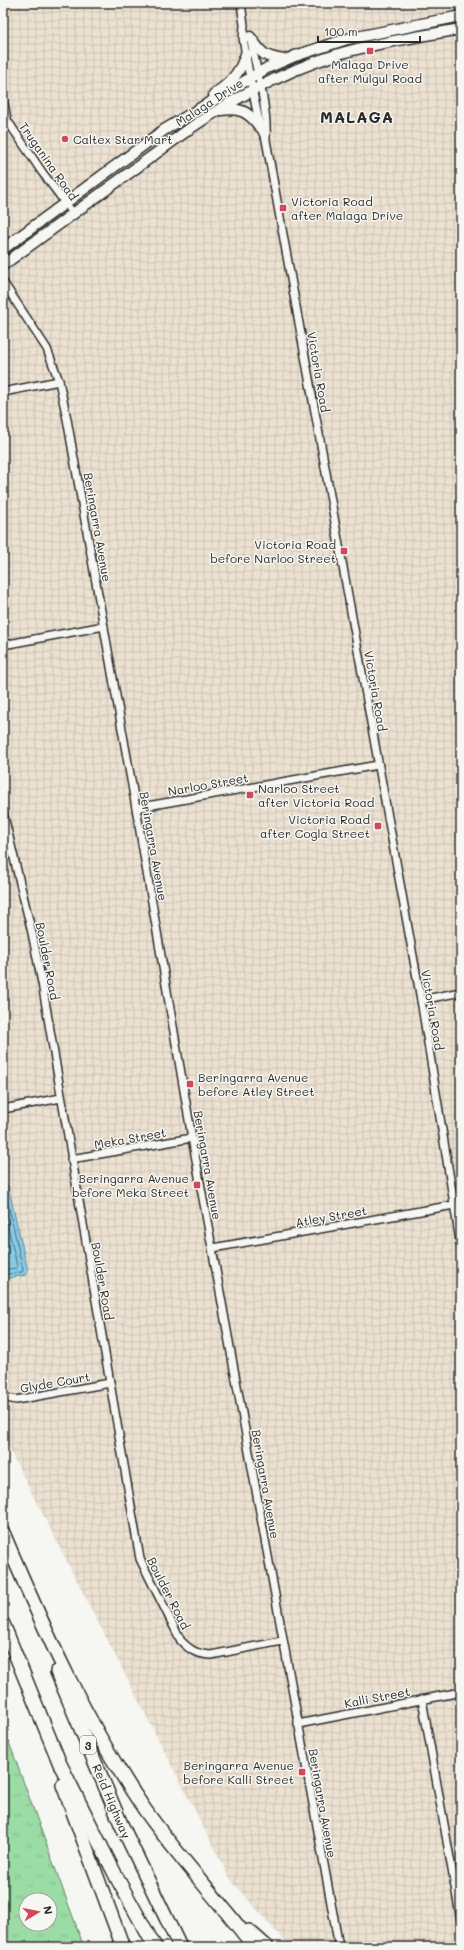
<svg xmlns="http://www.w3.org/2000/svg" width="464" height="1950" font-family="Mali,sans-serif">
<defs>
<pattern id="industrial-grid" width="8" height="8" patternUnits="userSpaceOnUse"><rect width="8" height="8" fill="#ede2d2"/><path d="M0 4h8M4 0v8" fill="none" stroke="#cbc2b4"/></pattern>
<pattern id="grass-tufts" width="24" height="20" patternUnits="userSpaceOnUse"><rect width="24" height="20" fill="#9bdca6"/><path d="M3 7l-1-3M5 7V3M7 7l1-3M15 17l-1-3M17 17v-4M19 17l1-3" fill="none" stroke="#86bd8f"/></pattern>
<pattern id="water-ripples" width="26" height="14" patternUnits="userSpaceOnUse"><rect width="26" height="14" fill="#86cce8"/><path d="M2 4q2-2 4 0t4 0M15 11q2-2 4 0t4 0" fill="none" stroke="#74afc7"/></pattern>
</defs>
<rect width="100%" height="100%" fill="#f6f6f2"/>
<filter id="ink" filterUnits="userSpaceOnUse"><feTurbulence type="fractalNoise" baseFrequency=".025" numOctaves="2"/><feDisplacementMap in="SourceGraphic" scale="8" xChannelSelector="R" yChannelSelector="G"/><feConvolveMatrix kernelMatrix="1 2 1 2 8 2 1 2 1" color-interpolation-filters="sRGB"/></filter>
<g filter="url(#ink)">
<polygon fill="url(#industrial-grid)" points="3,3 461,3 461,1947 290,1947 230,1879 3,1437"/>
<path fill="url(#grass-tufts)" stroke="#638468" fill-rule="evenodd" d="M 3,1726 L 84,1947 L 3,1947 ZM 26,1900 L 50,1900 L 50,1924 L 26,1924 Z"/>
<polygon fill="url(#water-ripples)" stroke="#628c9c" points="3,1185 8,1186 28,1271 25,1275 3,1279"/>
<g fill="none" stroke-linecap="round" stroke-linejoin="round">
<g stroke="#4f6b77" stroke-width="1">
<polyline points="3,1189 5,1190 23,1270 22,1272 3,1275"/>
<polyline points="3,1205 17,1266 16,1268 3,1270"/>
</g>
<g stroke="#2b2b2b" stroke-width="10">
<g id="minor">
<polyline points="241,3 244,25 243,38 248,68 260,127 266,140 421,1000 461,1247"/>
<path d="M 251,40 C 256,72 268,105 266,138"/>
<polyline points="3,98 7,120 42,172 73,213"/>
<polyline points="3,282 47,349 59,381 67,419 136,808 192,1138 339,1947"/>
<polyline points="3,392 59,381"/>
<polyline points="3,645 104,626"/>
<polyline points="136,808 378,765"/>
<path d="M 3,812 L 32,933 L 42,983 L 140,1559 L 181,1641 C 191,1651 197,1654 211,1655 L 282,1641"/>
<polyline points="421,1000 461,992"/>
<polyline points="3,1109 61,1098"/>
<polyline points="71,1159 192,1138"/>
<polyline points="213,1248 454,1205"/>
<polyline points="3,1397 16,1400 110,1383"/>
<polyline points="422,1699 461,1921"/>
<polyline points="298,1724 461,1692"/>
</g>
</g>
<g stroke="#2b2b2b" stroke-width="13">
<g id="secondary">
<path d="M 250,37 C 262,54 264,57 284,60"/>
<path d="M 214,94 C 229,85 241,71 246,54"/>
<path d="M 221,110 C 240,107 249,112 260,127"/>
<polyline points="3,249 164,130 267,68 295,56 347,39 461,16"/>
<path d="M 3,265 L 192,127 C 238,96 288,69 342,53 C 380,42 421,36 461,29"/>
</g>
</g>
<g stroke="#2b2b2b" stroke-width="16">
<g id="motorway">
<path d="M 3,1533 C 44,1629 86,1724 145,1810 C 179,1858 219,1900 254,1947"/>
<polyline points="3,1624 60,1764 118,1880 155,1947"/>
<polyline points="57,1672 121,1824 180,1947"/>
<polyline points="63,1785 123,1947"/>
<polyline points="249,1931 267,1947"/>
</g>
</g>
<use href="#minor" stroke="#f6f6f2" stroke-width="7"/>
<use href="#secondary" stroke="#f6f6f2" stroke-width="10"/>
<use href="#motorway" stroke="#f6f6f2" stroke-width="13"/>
</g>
</g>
<g fill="#d1495b" stroke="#f6f6f2" stroke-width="1.5">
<rect x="366" y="47" width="8" height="8" rx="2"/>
<circle cx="65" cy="139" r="4"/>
<rect x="279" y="204" width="8" height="8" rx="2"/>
<rect x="340" y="547" width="8" height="8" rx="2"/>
<rect x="246" y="791" width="8" height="8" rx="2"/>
<rect x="374" y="822" width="8" height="8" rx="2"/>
<rect x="186" y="1080" width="8" height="8" rx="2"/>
<rect x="193" y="1181" width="8" height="8" rx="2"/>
<rect x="298" y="1768" width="8" height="8" rx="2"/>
</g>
<g text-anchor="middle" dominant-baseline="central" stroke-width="3" stroke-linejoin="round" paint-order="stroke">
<rect fill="#f6f6f2" stroke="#686867" stroke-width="1" x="80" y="1736" width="16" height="18" rx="3"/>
<g font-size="11" font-weight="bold" fill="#2b2b2b">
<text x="88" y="1745">3</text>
</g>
<g font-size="12" fill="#2b2b2b" stroke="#f6f6f2" text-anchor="start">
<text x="370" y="64" text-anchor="middle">Malaga Drive<tspan x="370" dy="14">after Mulgul Road</tspan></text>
<text x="73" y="139">Caltex Star Mart</text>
<text x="291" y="201">Victoria Road<tspan x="291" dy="14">after Malaga Drive</tspan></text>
<text x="336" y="544" text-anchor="end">Victoria Road<tspan x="336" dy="14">before Narloo Street</tspan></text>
<text x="258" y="788">Narloo Street<tspan x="258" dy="14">after Victoria Road</tspan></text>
<text x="370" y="819" text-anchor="end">Victoria Road<tspan x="370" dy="14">after Cogla Street</tspan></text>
<text x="198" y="1077">Beringarra Avenue<tspan x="198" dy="14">before Atley Street</tspan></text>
<text x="189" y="1178" text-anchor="end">Beringarra Avenue<tspan x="189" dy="14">before Meka Street</tspan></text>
<text x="294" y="1765" text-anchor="end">Beringarra Avenue<tspan x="294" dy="14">before Kalli Street</tspan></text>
</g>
<g font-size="12" fill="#2b2b2b" stroke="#f6f6f2">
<text transform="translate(209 102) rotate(-33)">Malaga Drive</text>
<text transform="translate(49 161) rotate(55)">Truganina Road</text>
<text transform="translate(319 372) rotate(80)">Victoria Road</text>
<text transform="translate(98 527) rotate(80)">Beringarra Avenue</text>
<text transform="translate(376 691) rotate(80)">Victoria Road</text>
<text transform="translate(208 784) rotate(-10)">Narloo Street</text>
<text transform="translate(154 846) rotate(80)">Beringarra Avenue</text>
<text transform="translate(48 961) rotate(79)">Boulder Road</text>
<text transform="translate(433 1010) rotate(80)">Victoria Road</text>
<text transform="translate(130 1138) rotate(-10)">Meka Street</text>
<text transform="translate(208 1165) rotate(80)">Beringarra Avenue</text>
<text transform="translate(331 1216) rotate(-10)">Atley Street</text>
<text transform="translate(103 1281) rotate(80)">Boulder Road</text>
<text transform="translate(55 1382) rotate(-10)">Glyde Court</text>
<text transform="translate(266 1484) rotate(80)">Beringarra Avenue</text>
<text transform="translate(169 1593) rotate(63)">Boulder Road</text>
<text transform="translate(377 1697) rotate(-11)">Kalli Street</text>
<text transform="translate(112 1801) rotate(67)">Reid Highway</text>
<text transform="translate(323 1803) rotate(80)">Beringarra Avenue</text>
</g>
<g font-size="16" font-weight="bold" letter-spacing="1" fill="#2b2b2b" stroke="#f6f6f2">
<text x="357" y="116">MALAGA</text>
</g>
</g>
<rect width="464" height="1950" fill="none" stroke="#f6f6f2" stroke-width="16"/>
<rect x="8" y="8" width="448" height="1934" fill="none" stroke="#2b2b2b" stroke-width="1.5" filter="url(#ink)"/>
<g transform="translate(38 1912) rotate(80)"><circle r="19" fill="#f6f6f2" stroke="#a5a5a2"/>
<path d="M0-3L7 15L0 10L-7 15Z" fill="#d1495b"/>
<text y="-6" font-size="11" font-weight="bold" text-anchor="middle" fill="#2b2b2b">N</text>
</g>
<path d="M318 36v6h102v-6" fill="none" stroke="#2b2b2b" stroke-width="2"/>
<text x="324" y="36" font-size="12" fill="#2b2b2b" stroke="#f6f6f2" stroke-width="3" paint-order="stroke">100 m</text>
</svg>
